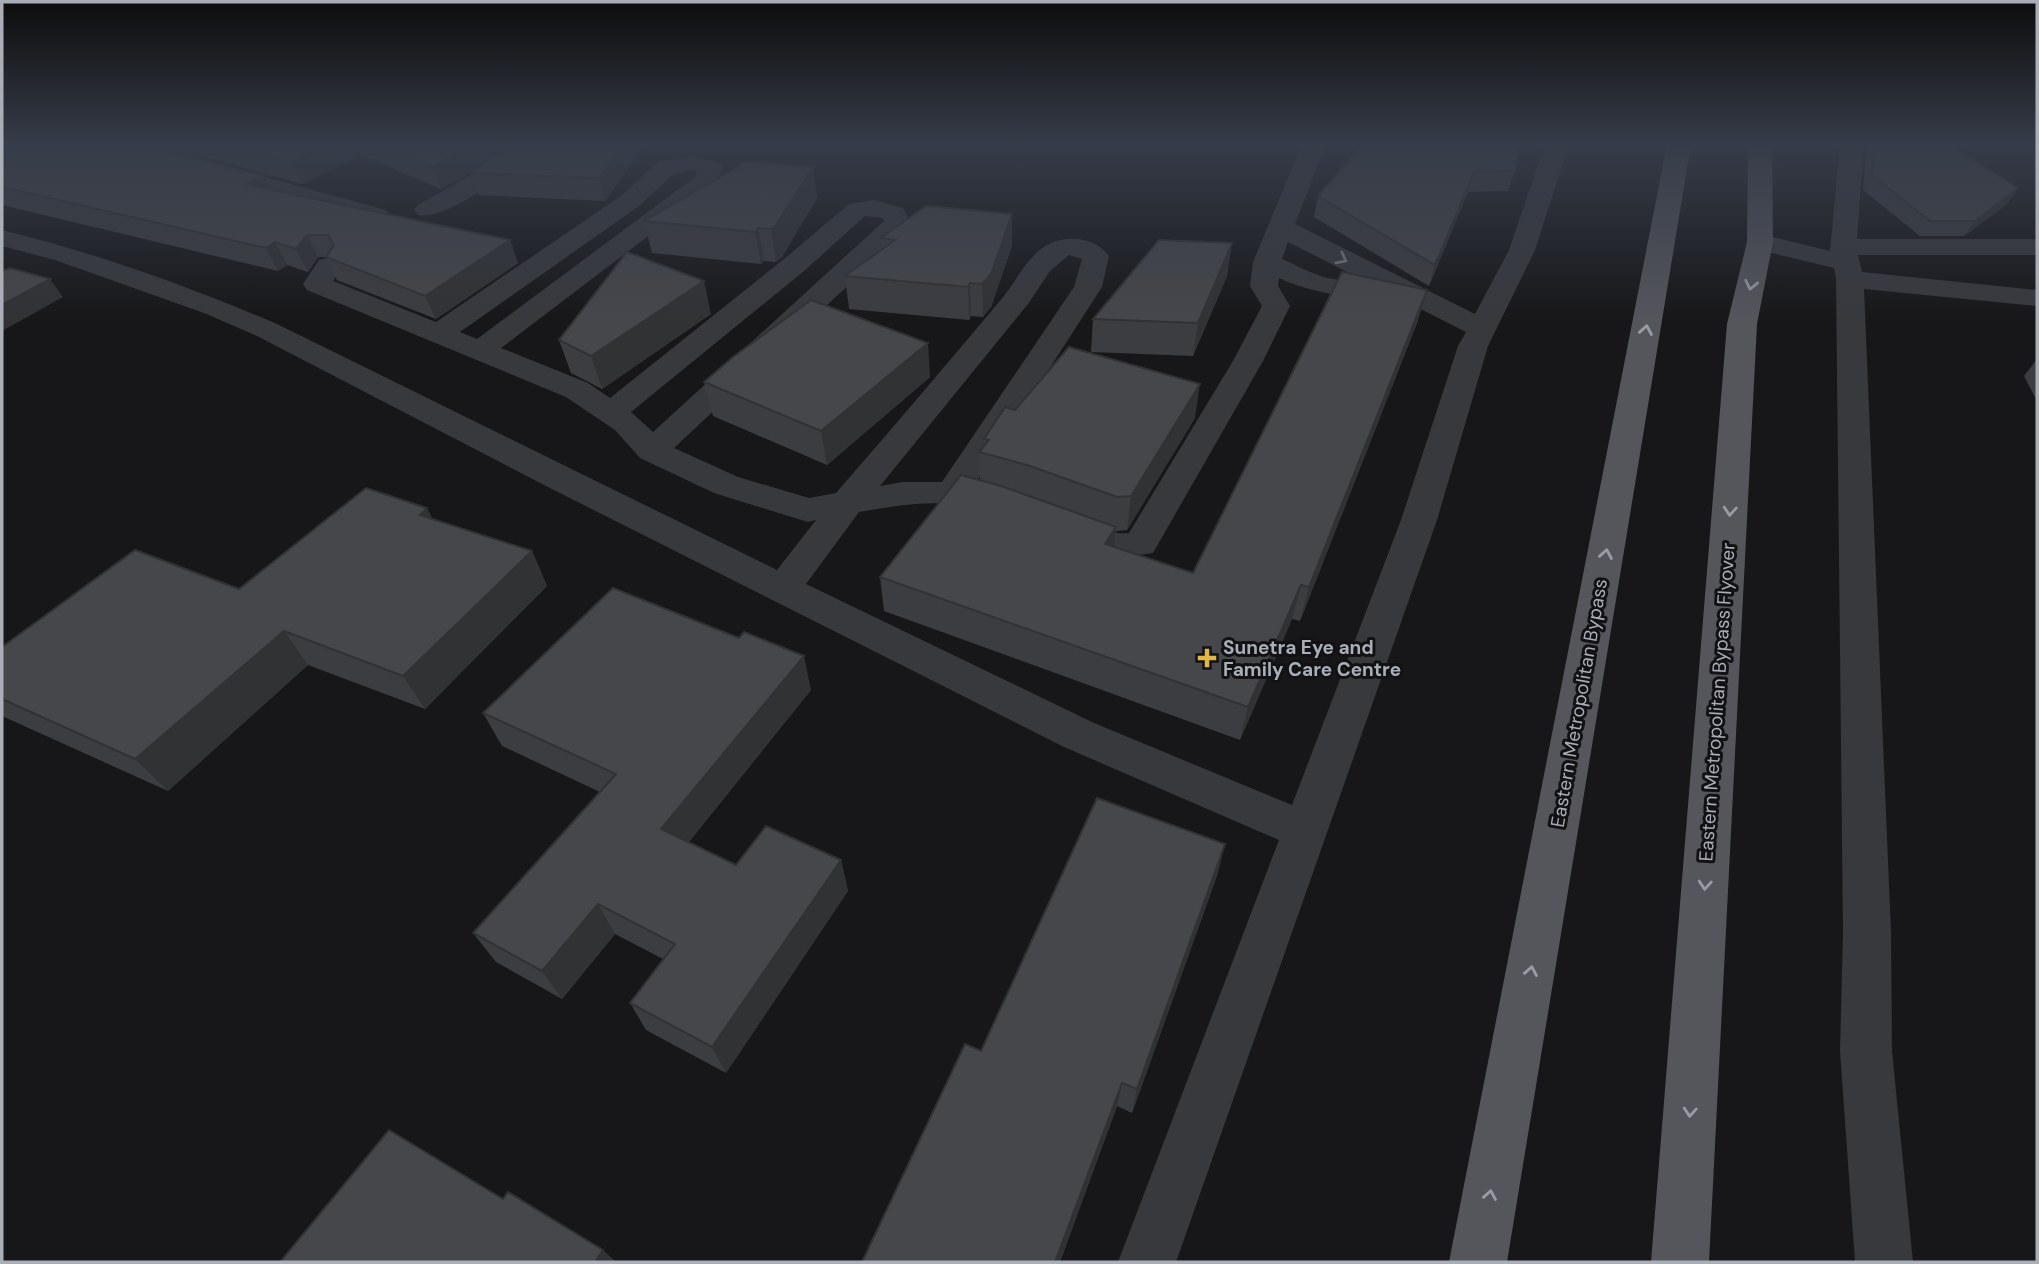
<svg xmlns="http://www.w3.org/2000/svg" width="2039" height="1264" font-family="'DM Sans',sans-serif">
<rect width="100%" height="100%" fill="#171719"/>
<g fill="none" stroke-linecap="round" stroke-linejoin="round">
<g fill="#38393d" fill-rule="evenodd">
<path d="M 510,144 L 535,144 C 519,167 446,222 418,215 L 414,210 L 418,205 L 469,176 Z"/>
<path d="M 1302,144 L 1326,144 L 1295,224 L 1475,314 L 1509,250 L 1545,144 L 1569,144 L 1535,250 L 1488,346 L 1437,520 L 1176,1262 L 1118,1262 L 1279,840 L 1064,747 L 544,485 L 257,336 L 204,313 L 55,260 L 2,246 L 2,230 C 96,253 188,286 277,324 L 777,570 L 816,520 L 808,522 L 714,493 L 640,458 L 615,430 L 566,397 L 307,290 L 303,284 L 319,260 L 329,258 L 339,260 L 343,266 L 333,281 L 436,322 L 621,196 L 658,162 L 692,156 L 720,163 L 723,168 L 714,186 L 501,348 L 588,383 L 610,398 L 784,259 L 849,204 L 874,200 L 903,208 L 910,221 L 901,236 L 674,448 L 738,477 L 809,498 L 836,493 C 891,430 945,366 999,302 C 1015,284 1025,258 1047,245 C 1066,234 1096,237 1109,256 L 1102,287 L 973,487 L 1010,497 L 1015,505 L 1010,513 C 989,519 972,507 952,504 C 921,501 889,507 859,512 L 806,584 L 1094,723 L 1292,805 L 1401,520 L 1458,346 L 1466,332 L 1288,242 L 1282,259 C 1294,264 1306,271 1318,275 C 1339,283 1384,282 1397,302 L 1393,308 C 1375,312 1361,302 1344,297 C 1320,291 1302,289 1279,278 L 1278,286 L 1290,306 L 1263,361 L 1153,553 L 1112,559 L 1052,538 L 1046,529 L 1052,520 C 1078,513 1101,536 1129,533 L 1233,361 L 1262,306 L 1250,286 L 1253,262 ZM 692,170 L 697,172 L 695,177 L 477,339 L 460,332 L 639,206 L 675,173 ZM 865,216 L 883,218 L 884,221 L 653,432 L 631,412 L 804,271 ZM 1069,255 L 1082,259 L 1074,287 L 942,482 L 902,482 L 880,486 L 1028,304 L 1050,271 Z"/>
<polygon points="1840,144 1864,144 1857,239 2037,239 2037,255 1858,255 1862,272 2037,290 2037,306 1864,289 1891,932 1892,1051 1913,1262 1855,1262 1840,1051 1843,932 1836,279 1834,268 1751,248 1747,242 1751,236 1760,234 1830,251"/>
<polygon points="217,164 386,210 390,215 386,220 377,223 208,176 205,171 208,166"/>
</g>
<g fill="#55565c" fill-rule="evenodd">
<polygon points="1667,144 1691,144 1507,1262 1449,1262"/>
<polygon points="1748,144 1772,144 1773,242 1757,324 1709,1262 1651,1262 1727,324 1747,242"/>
</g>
</g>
<g fill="#3c3d40">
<polygon points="2,144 264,176 271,190 510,240 518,263 436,319 337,280 326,257 318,257 308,272 287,265 278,271 2,205"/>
<polygon points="136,144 506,144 468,174 441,189 361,155 302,184 215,160"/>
<polygon points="1265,144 1281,144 1280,146"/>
<polygon points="1364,144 1515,171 1508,191 1468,192 1429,286 1314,217 1318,196"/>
<polygon points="1867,144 1948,144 2018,188 2007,204 1964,236 1920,236 1863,190"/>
<polygon points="645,145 605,201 479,195 471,173"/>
<polygon points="813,167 817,198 782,257 776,262 764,261 761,264 652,253 644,221"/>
<polygon points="881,238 1012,246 991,307 983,317 971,316 969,320 849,309 845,276 882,249"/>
<polygon points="1227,276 1193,356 1091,352 1093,319"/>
<polygon points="1427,290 1417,323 1300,621 1292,619 1240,740 884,611 880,577 980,481 979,452 984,446 984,439 1015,410 1195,418 1127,530 1116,531 1115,547 1193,573"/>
<polygon points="711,314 602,389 571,373 559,340"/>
<polygon points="2037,359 2037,401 2024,376"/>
<polygon points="930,377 827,465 713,416 704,382"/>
<polygon points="433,519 532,551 547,586 425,709 308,665 168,791 2,716 2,647 239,589"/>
<polygon points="811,690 689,842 736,865 841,860 848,891 726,1073 646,1030 630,1003 663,959 615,934 562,999 496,962 473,933 600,792 502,746 483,713"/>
<polygon points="1218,873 1132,1113 1117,1106 1060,1262 862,1262 981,1051"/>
</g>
<g fill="#313234">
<polygon points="330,144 356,144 361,155 302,184 291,163"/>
<polygon points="470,144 506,144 468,174 441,189 433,167"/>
<polygon points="624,144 645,145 605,201 599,178"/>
<polygon points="813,167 817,198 782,257 776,262 771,229"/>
<polygon points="1474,172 1468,192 1429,286 1435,265"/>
<polygon points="264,176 275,198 245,184"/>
<polygon points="2018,188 2007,204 1964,236 1975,221"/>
<polygon points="1012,214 1012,246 991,307 983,317 982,284"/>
<polygon points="758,228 764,261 761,264 755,232"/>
<polygon points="307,235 318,257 308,272 296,249"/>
<polygon points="510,240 518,263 436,319 425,296"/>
<polygon points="275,242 287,265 278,271 266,248"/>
<polygon points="1232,243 1227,276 1193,356 1198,323"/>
<polygon points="50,279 63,297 2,331 2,305"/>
<polygon points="704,281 711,314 602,389 591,356"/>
<polygon points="970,283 971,316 969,320 968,287"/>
<polygon points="1427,290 1417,323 1300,621 1309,587"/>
<polygon points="928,343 930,377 827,465 821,431"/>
<polygon points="1200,384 1195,418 1127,530 1131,496"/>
<polygon points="427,508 445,542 420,515"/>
<polygon points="1116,527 1113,561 1105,544"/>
<polygon points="532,551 547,586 425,709 403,676"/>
<polygon points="1301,585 1292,619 1240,740 1248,707"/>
<polygon points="284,631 308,665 168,791 135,759"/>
<polygon points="804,656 811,690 674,860 661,829"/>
<polygon points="1225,844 1218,873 1132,1113 1137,1089"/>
<polygon points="841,860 848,891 726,1073 712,1047"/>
<polygon points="598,904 615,934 562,999 542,971"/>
<polygon points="1122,1083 1117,1106 1060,1262 1055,1262"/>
<polygon points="603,1250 616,1262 595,1262"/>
</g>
<g fill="#46474b" stroke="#313234" stroke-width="2">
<polygon points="2,144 132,144 197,158 264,176 245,184 510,240 425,296 326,257 334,245 328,235 307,235 296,249 275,242 266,248 2,187"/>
<polygon points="222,144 330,144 291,163"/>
<polygon points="377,144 470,144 459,152 433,167"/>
<polygon points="509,144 624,144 599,178 471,173"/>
<polygon points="1364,144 1518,144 1519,145 1515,171 1474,172 1435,265 1318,196"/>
<polygon points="1874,144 1948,144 2018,188 1975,221 1930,221 1872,175"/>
<polygon points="746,162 813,167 776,225 771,229 758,228 755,232 644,221"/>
<polygon points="926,206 1012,214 991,274 982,284 970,283 968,287 845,276 895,240 881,238"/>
<polygon points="1159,240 1232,243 1198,323 1093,319"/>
<polygon points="627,252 704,281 591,356 559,340"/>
<polygon points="10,268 50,279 2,305 2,271"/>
<polygon points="1342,272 1427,290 1309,587 1301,585 1248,707 880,577 961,475 1001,486 1116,527 1105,544 1193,573"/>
<polygon points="811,300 928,343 821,431 704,382 733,357"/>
<polygon points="1069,347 1200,384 1131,496 1117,497 1027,465 979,452 989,440 984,439 1005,407 1015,410"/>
<polygon points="366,488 427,508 420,515 532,551 403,676 284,631 135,759 2,699 2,647 135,550 239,589"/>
<polygon points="613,588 739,638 744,632 804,656 661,829 736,865 766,826 841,860 712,1047 630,1003 675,944 598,904 542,971 473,933 616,774 483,713"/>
<polygon points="1097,798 1225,844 1137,1089 1122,1083 1055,1262 862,1262 965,1044 981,1051"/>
<polygon points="389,1130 503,1199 508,1192 603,1250 595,1262 280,1262"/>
</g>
<defs><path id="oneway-chevron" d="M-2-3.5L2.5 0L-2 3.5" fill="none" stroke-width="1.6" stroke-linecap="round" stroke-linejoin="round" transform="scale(1.75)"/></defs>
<use stroke="#777980" href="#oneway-chevron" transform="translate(1342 259) rotate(27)"/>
<g stroke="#999ca5">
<use href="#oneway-chevron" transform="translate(1751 285) rotate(102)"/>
<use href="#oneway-chevron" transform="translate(1646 330) rotate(-80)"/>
<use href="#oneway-chevron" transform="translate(1730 511) rotate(94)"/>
<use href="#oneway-chevron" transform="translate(1606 554) rotate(-80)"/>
<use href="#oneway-chevron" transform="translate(1705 885) rotate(94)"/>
<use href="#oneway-chevron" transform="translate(1531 971) rotate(-80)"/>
<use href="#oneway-chevron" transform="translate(1690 1112) rotate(94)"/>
<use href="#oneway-chevron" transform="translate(1490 1195) rotate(-80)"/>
</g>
<linearGradient id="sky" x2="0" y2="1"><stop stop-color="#0d0d0e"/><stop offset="0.45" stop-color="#363c49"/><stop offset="1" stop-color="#363c49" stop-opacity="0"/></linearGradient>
<rect width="2039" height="321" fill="url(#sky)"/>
<path fill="#e1b647" stroke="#121214" stroke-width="2.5" d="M1203.5 647.5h7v7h7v7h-7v7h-7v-7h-7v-7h7z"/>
<g text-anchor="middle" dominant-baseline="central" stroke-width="6" stroke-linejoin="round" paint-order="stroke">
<g font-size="19" font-weight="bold" fill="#aaaeb7" stroke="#121214" text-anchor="start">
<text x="1223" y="647">Sunetra Eye and<tspan x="1223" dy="22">Family Care Centre</tspan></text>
</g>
<g font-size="19" fill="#aaaeb7" stroke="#121214">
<text transform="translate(1717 702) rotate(-86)">Eastern Metropolitan Bypass Flyover</text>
<text transform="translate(1579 703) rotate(-80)">Eastern Metropolitan Bypass</text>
</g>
</g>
<rect width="2039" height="1264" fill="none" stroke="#aaaeb7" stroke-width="7"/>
</svg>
